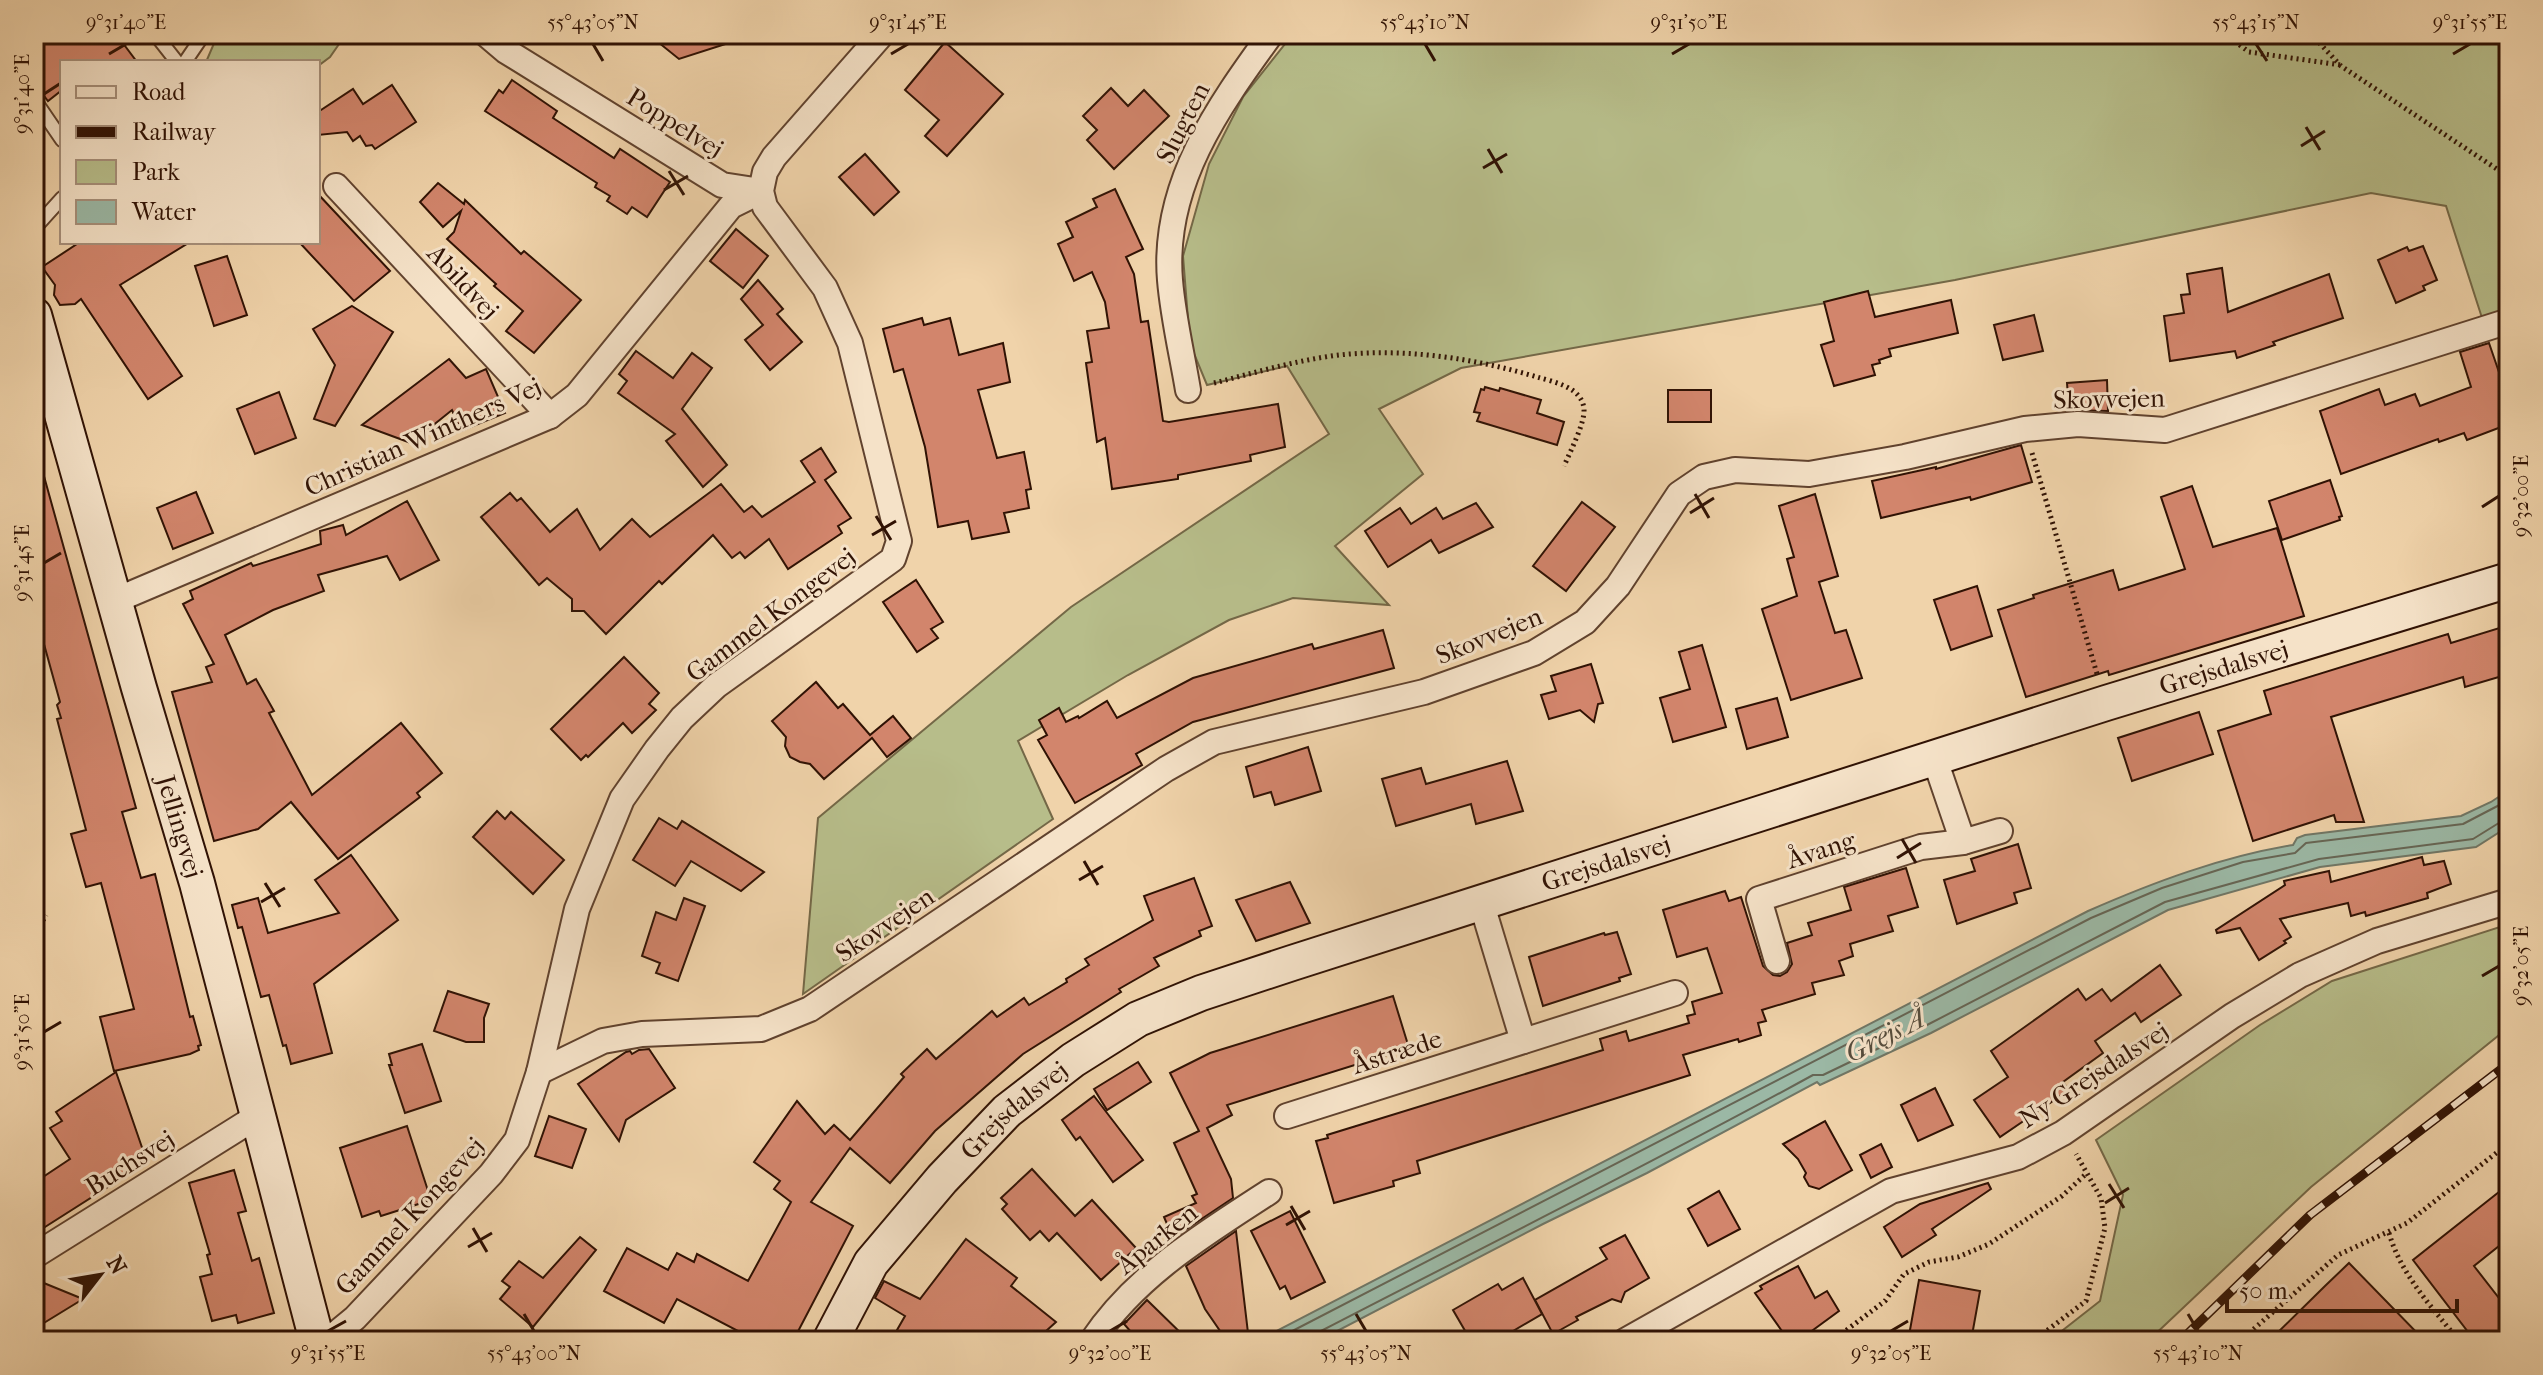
<svg xmlns="http://www.w3.org/2000/svg" width="2543" height="1375" font-family="'IM FELL French Canon',serif">
<rect width="100%" height="100%" fill="#f0d3aa"/>
<filter id="stains"><feTurbulence type="fractalNoise" baseFrequency=".0025" numOctaves="4"/><feColorMatrix values="0 0 0 0 .2 0 0 0 0 .09 0 0 0 0 .02 0 0 0 .5 -.17"/></filter>
<radialGradient id="worn" r=".72"><stop offset=".6" stop-color="#630" stop-opacity="0"/><stop offset="1" stop-color="#630" stop-opacity=".3"/></radialGradient>
<g fill="#b7bd8a" stroke="#746847" stroke-width="2">
<polygon points="218,34 346,34 330,57 318,66 318,62 206,62"/>
<polygon points="1293,34 2509,34 2509,310 2483,321 2446,206 2371,193 1955,280 1461,368 1379,409 1423,474 1335,546 1389,605 1293,598 1229,620 1128,675 1018,741 1053,819 803,994 818,818 1071,607 1329,434 1287,366 1207,385 1190,344 1183,256 1209,164 1243,97"/>
<polygon points="2509,924 2509,1027 2311,1187 2148,1341 2049,1341 2100,1301 2123,1195 2096,1140 2260,1025 2332,981"/>
</g>
<path fill="#9bb8a5" stroke="#707665" stroke-width="2" d="M 2509,790 L 2509,826 L 2476,847 L 2320,867 L 2168,910 L 1931,1033 L 1820,1085 L 1817,1082 L 1647,1173 L 1543,1224 L 1318,1341 L 1257,1341 L 2088,911 C 2154,882 2221,857 2293,845 L 2297,838 L 2305,835 L 2461,816 L 2491,802 Z"/>
<g fill="none" stroke-linecap="round" stroke-linejoin="round">
<g stroke="#666554" stroke-width="2">
<polyline points="1273,1341 2091,918 2162,888 2243,862 2295,853 2306,843 2463,824 2509,800"/>
<path d="M 1317,1341 L 1321,1331 C 1485,1246 1651,1164 1813,1075 L 1823,1075 L 1927,1025 L 2165,902 L 2319,859 L 2473,839 L 2502,821 L 2509,820"/>
</g>
</g>
<g fill="#d2856c" stroke="#301204" stroke-width="2">
<polygon points="34,34 116,34 137,62 62,62 62,90 48,101 34,83"/>
<polygon points="648,34 740,34 741,39 679,59"/>
<polygon points="945,42 1003,94 947,156 925,136 939,120 905,90"/>
<polygon points="512,80 557,111 553,118 614,158 620,149 670,182 647,217 632,207 627,214 607,201 610,196 595,187 597,183 485,111 499,90 503,93"/>
<polygon points="392,85 416,122 375,149 372,145 366,146 360,136 353,141 347,132 318,135 318,112 353,89 363,104"/>
<polygon points="1111,88 1128,106 1144,90 1169,116 1114,169 1087,140 1097,130 1083,116"/>
<polygon points="865,154 899,192 874,215 839,177"/>
<polygon points="438,183 464,204 465,200 521,254 524,251 581,300 534,353 506,331 523,311 494,286 496,284 447,239 454,232 461,211 443,227 420,202"/>
<polygon points="1115,189 1143,249 1126,257 1134,274 1141,322 1148,321 1163,421 1169,422 1278,404 1285,447 1250,455 1251,461 1178,475 1178,479 1112,489 1105,438 1097,442 1086,363 1092,362 1087,331 1109,328 1105,302 1092,272 1074,281 1058,244 1073,237 1066,222 1097,207 1093,199"/>
<polygon points="318,194 390,271 354,301 299,242 318,242"/>
<polygon points="736,229 768,256 743,288 710,261"/>
<polygon points="80,242 190,242 120,285 182,376 148,399 81,299 75,304 60,305 54,295 55,285 42,267"/>
<polygon points="2423,246 2437,280 2423,286 2425,290 2396,303 2378,260 2407,247 2409,251"/>
<polygon points="227,256 247,315 214,326 195,266"/>
<polygon points="2222,268 2228,312 2329,274 2343,318 2273,342 2275,345 2237,358 2235,351 2170,361 2164,316 2184,313 2181,295 2190,294 2187,274"/>
<polygon points="758,280 783,309 777,314 802,342 770,370 745,340 763,325 741,299"/>
<polygon points="1868,291 1875,317 1951,300 1958,333 1889,349 1891,356 1879,360 1880,363 1872,365 1875,375 1834,386 1821,345 1834,341 1824,302"/>
<polygon points="352,306 393,332 335,426 314,419 335,365 313,329"/>
<polygon points="2034,315 2043,351 2003,360 1994,325"/>
<polygon points="922,318 924,325 950,318 959,355 1003,343 1010,382 978,390 997,458 1024,452 1031,489 1026,490 1029,508 1004,513 1009,532 972,539 968,521 938,527 925,447 903,369 894,372 883,329"/>
<polygon points="2489,343 2501,378 2509,375 2509,424 2467,440 2464,433 2439,442 2438,439 2341,474 2320,411 2379,389 2385,405 2415,394 2420,406 2471,387 2460,352"/>
<polygon points="636,351 673,378 692,353 712,368 682,409 727,465 703,487 666,441 675,434 618,393 627,381 619,374"/>
<polygon points="449,359 466,378 486,369 505,413 461,431 452,410 411,443 362,425"/>
<polygon points="2107,380 2108,411 2069,410 2067,383"/>
<polygon points="1485,387 1499,391 1500,388 1541,400 1537,413 1564,422 1557,445 1477,421 1480,413 1474,412 1481,389 1484,390"/>
<rect x="1668" y="390" width="43" height="32"/>
<polygon points="279,392 296,438 255,454 237,409"/>
<polygon points="2021,445 2032,482 1971,500 1970,497 1881,518 1872,481 1936,467 1936,469"/>
<polygon points="821,448 836,472 825,480 851,518 838,526 842,533 788,569 769,539 745,558 740,552 732,558 713,535 662,584 659,581 606,634 584,611 572,611 572,599 547,578 539,585 481,517 510,493 517,501 521,498 550,532 577,509 600,550 632,519 650,537 721,484 744,512 752,506 762,517 815,482 801,461"/>
<polygon points="42,469 136,808 122,812 141,878 155,874 190,1017 193,1016 201,1045 198,1046 199,1050 190,1054 114,1071 100,1017 134,1009 101,883 86,887 71,834 86,830 57,719 61,718 57,705 60,702 34,608 34,470"/>
<polygon points="2330,480 2342,516 2339,517 2340,520 2282,540 2269,501"/>
<polygon points="2192,486 2213,547 2277,528 2304,616 2109,675 2108,671 2026,697 1998,610 2034,598 2033,595 2113,570 2119,590 2185,569 2161,497"/>
<polygon points="196,492 213,533 173,549 157,508"/>
<polygon points="1815,494 1838,576 1819,582 1835,633 1846,630 1862,678 1791,700 1762,609 1797,596 1787,559 1794,557 1779,506"/>
<polygon points="407,501 439,560 400,580 387,556 318,575 324,591 273,610 225,635 247,684 256,679 274,711 269,713 312,795 401,723 442,773 417,793 420,797 338,859 291,802 258,829 214,841 172,692 212,682 206,667 214,664 183,604 193,599 190,591 251,563 253,566 321,544 320,531 343,525 346,535"/>
<polygon points="1582,502 1615,527 1566,591 1533,566"/>
<polygon points="1476,503 1493,527 1439,553 1431,540 1388,567 1365,531 1400,508 1411,524 1436,508 1443,519"/>
<polygon points="916,580 943,622 931,629 938,638 917,652 883,602"/>
<polygon points="1977,586 1992,636 1951,650 1934,600"/>
<polygon points="2509,625 2509,674 2465,687 2463,677 2331,717 2364,822 2336,822 2334,815 2253,841 2218,731 2271,714 2264,691 2448,634 2451,643"/>
<polygon points="1383,630 1394,668 1193,722 1136,754 1142,765 1075,803 1038,740 1047,735 1039,720 1059,708 1066,722 1078,716 1079,718 1107,701 1117,718 1193,678 1312,644 1314,649"/>
<polygon points="1702,645 1726,727 1673,742 1660,698 1690,689 1679,652"/>
<polygon points="624,657 659,693 649,704 656,710 632,733 623,723 588,757 586,755 581,760 551,729"/>
<polygon points="1591,664 1603,703 1598,704 1594,722 1580,710 1549,719 1541,695 1556,691 1551,676"/>
<polygon points="816,682 838,708 843,704 870,735 893,716 911,738 887,757 872,738 824,779 810,764 800,762 790,757 785,746 786,737 772,721"/>
<polygon points="1777,698 1788,737 1747,749 1736,709"/>
<polygon points="2199,712 2213,754 2132,781 2118,738"/>
<polygon points="1308,747 1321,791 1275,805 1271,792 1254,797 1246,767"/>
<polygon points="1507,761 1523,811 1476,824 1471,804 1396,826 1382,779 1421,768 1426,784"/>
<polygon points="497,811 505,819 511,812 564,860 533,894 473,837"/>
<polygon points="659,818 677,829 682,821 764,872 741,891 691,861 675,886 633,860"/>
<polygon points="2018,844 2031,888 2014,893 2017,903 1957,924 1944,880 1975,871 1971,859"/>
<polygon points="351,855 398,920 314,984 332,1053 291,1064 286,1045 283,1046 269,995 261,997 242,927 238,928 232,905 258,898 268,933 339,913 315,880"/>
<polygon points="2422,857 2424,865 2444,861 2451,884 2427,893 2428,898 2366,916 2365,912 2351,916 2348,903 2280,919 2291,937 2284,941 2286,943 2259,960 2240,928 2217,933 2216,930 2285,885 2284,881 2329,871 2331,882"/>
<polygon points="1906,868 1918,907 1888,916 1893,931 1850,944 1853,956 1839,961 1844,975 1812,983 1815,994 1762,1010 1766,1021 1758,1023 1761,1035 1739,1042 1738,1039 1683,1055 1690,1075 1417,1161 1420,1173 1393,1181 1394,1186 1334,1203 1316,1141 1328,1138 1327,1135 1603,1050 1600,1039 1626,1031 1629,1041 1689,1023 1687,1016 1695,1014 1692,1002 1722,993 1707,948 1677,957 1663,910 1725,891 1729,901 1741,897 1763,966 1773,975 1780,976 1787,972 1792,964 1787,943 1812,935 1808,923 1851,910 1844,887"/>
<polygon points="1194,878 1212,926 1199,931 1201,936 1154,958 1159,966 1119,989 1121,992 1023,1054 935,1131 890,1183 850,1148 811,1202 853,1226 793,1341 757,1341 677,1299 664,1323 604,1291 627,1248 668,1270 677,1253 694,1262 697,1254 748,1281 791,1202 774,1189 780,1181 754,1162 797,1101 825,1134 834,1125 850,1140 904,1077 901,1074 927,1049 936,1059 992,1011 997,1017 1024,998 1029,1005 1067,982 1066,979 1089,965 1085,959 1153,920 1144,896"/>
<polygon points="1290,882 1310,923 1256,941 1236,900"/>
<polygon points="684,898 705,906 678,981 656,973 660,963 642,956 656,912 676,920"/>
<polygon points="1617,932 1631,974 1619,978 1620,981 1543,1006 1529,957 1604,933 1605,935"/>
<polygon points="2160,965 2181,995 2141,1022 2135,1013 2095,1041 2103,1053 2063,1082 2069,1090 2000,1137 1974,1100 2008,1077 1991,1051 2078,989 2086,1000 2102,989 2111,1001"/>
<polygon points="448,991 489,1004 484,1018 484,1042 466,1042 434,1031"/>
<polygon points="1393,996 1409,1048 1227,1105 1232,1115 1207,1128 1231,1179 1233,1198 1173,1238 1164,1217 1196,1203 1192,1196 1197,1194 1174,1143 1199,1131 1170,1073 1210,1053"/>
<polygon points="422,1044 441,1101 405,1113 389,1065 392,1065 389,1054"/>
<polygon points="649,1049 675,1088 626,1120 619,1141 578,1084 626,1052 630,1051 632,1054 639,1050"/>
<polygon points="1138,1062 1151,1082 1107,1110 1094,1089"/>
<polygon points="116,1072 147,1162 34,1234 34,1183 70,1159 50,1128 62,1121 56,1112"/>
<polygon points="1935,1088 1953,1125 1918,1141 1901,1105"/>
<polygon points="1094,1096 1143,1160 1113,1182 1080,1137 1076,1140 1062,1120"/>
<polygon points="549,1116 586,1129 572,1168 535,1156"/>
<polygon points="1825,1121 1852,1170 1819,1189 1809,1186 1804,1177 1806,1173 1798,1159 1783,1144"/>
<polygon points="407,1126 431,1200 381,1216 379,1211 362,1217 340,1148"/>
<polygon points="1881,1144 1892,1167 1871,1178 1860,1155"/>
<polygon points="1032,1169 1075,1216 1092,1200 1136,1248 1101,1280 1057,1233 1049,1241 1040,1231 1030,1240 1002,1209 1007,1204 1001,1198"/>
<polygon points="234,1170 246,1211 238,1213 252,1261 259,1258 274,1313 238,1323 236,1315 212,1321 200,1277 212,1274 207,1255 210,1254 189,1183"/>
<polygon points="1988,1183 1991,1189 1932,1229 1936,1235 1902,1257 1884,1227 1920,1204"/>
<polygon points="2509,1184 2509,1238 2474,1266 2509,1311 2509,1341 2475,1341 2413,1260"/>
<polygon points="1719,1191 1740,1229 1708,1246 1688,1209"/>
<polygon points="1290,1211 1325,1282 1291,1299 1285,1286 1280,1289 1251,1231"/>
<polygon points="1236,1231 1248,1333 1235,1341 1227,1341 1205,1309 1186,1266"/>
<polygon points="1625,1235 1649,1278 1625,1292 1621,1302 1612,1299 1576,1317 1578,1320 1553,1334 1535,1300 1607,1259 1600,1248"/>
<polygon points="580,1237 596,1250 533,1327 500,1299 510,1287 502,1281 519,1261 543,1278"/>
<polygon points="966,1239 1017,1278 1011,1286 1056,1322 1035,1341 895,1341 900,1332 897,1330 905,1316 875,1298 884,1281 920,1299"/>
<polygon points="2349,1263 2425,1341 2269,1341 2325,1286"/>
<polygon points="1798,1266 1815,1298 1827,1291 1839,1311 1798,1341 1789,1341 1755,1293 1762,1289 1760,1286"/>
<polygon points="1523,1278 1542,1314 1496,1341 1471,1341 1453,1310 1498,1284 1502,1290"/>
<polygon points="34,1279 83,1299 34,1329"/>
<polygon points="1919,1280 1980,1291 1971,1341 1908,1341"/>
<polygon points="1147,1300 1189,1341 1139,1341 1124,1324"/>
</g>
<g fill="none" stroke-linecap="round" stroke-linejoin="round">
<g stroke="#60422e" stroke-width="16">
<g id="lane">
<polyline points="155,34 177,62"/>
<polyline points="185,62 204,34"/>
<polyline points="34,99 62,140"/>
<polyline points="34,229 62,198"/>
</g>
</g>
<g stroke="#60422e" stroke-width="28">
<g id="street">
<polyline points="486,34 506,51 722,185 761,191"/>
<polyline points="336,186 550,416"/>
<path d="M 1188,390 C 1182,354 1173,317 1170,280 C 1162,185 1218,107 1271,34"/>
<polyline points="114,601 550,416 577,395 731,206 761,191"/>
<polyline points="1935,760 1963,842"/>
<polyline points="1482,905 1523,1041"/>
<polyline points="1777,961 1759,899 1921,847 1963,842 2000,831"/>
<polyline points="539,1072 603,1041 642,1034 761,1029 810,1009 1166,769 1214,742 1424,692 1534,653 1585,622 1618,586 1679,494 1704,477 1735,470 1809,474 1905,457 2025,429 2078,424 2165,430 2509,321"/>
<polyline points="1287,1116 1675,993"/>
<polyline points="34,1256 256,1117"/>
<polyline points="327,1341 355,1318 491,1174 517,1140 539,1072 577,909 622,799 657,749 682,718 716,686 893,559 899,541 850,343 825,288 765,207 761,191 765,172 774,157 882,34"/>
<path d="M 1092,1341 C 1136,1275 1203,1235 1269,1192"/>
<polyline points="1625,1341 1891,1191 2018,1157 2063,1133 2232,1016 2300,975 2377,941 2509,901"/>
</g>
</g>
<g stroke="#301204" stroke-width="38">
<g id="secondary">
<path id="s1" d="M 34,315 L 139,688 L 197,883 L 317,1341"/>
<path id="s2" d="M 830,1341 L 871,1263 L 942,1179 L 1007,1111 L 1073,1060 L 1138,1019 L 1201,993 L 1292,963 L 2106,703 L 2509,580"/>
</g>
</g>
<g stroke="#301204" stroke-width="5" stroke-dasharray="2 4" stroke-linecap="butt">
<polyline points="2225,34 2249,52 2341,65"/>
<polyline points="2311,34 2341,66 2509,177"/>
<path d="M 1214,383 C 1254,373 1297,360 1339,355 C 1406,348 1473,358 1537,377 C 1554,382 1582,387 1584,409 C 1585,423 1570,452 1564,466"/>
<polyline points="2032,453 2097,674"/>
<polyline points="34,936 46,915"/>
<path d="M 2389,1233 C 2401,1275 2432,1307 2459,1341"/>
<polyline points="1832,1341 1885,1301 1904,1274 1929,1262 1958,1257 1989,1244 2062,1196 2087,1173"/>
<polyline points="2033,1341 2086,1301 2105,1228 2101,1198 2076,1154"/>
<polyline points="2240,1341 2338,1255 2407,1223 2509,1143"/>
</g>
<use href="#lane" stroke="#f5e2c8" stroke-width="12"/>
<use href="#street" stroke="#f5e2c8" stroke-width="24"/>
<use href="#secondary" stroke="#f5e2c8" stroke-width="34"/>
<g stroke="#301204" stroke-width="9">
<polyline id="rail" points="2180,1341 2310,1215 2509,1063"/>
</g>
<use href="#rail" stroke="#f5e2c8" stroke-width="6" stroke-dasharray="18" stroke-linecap="butt"/>
</g>
<path fill="none" stroke="#301204" stroke-width="3" d="M 593,44 L 603,61M 1425,44 L 1435,61M 2256,44 L 2267,61M 109,54 L 126,44M 891,54 L 908,44M 1672,54 L 1689,44M 2453,54 L 2470,44M 44,94 L 61,83M 2306,127 L 2320,150M 2301,146 L 2325,131M 1488,149 L 1502,173M 1483,168 L 1507,154M 669,171 L 684,195M 664,190 L 688,176M 1695,494 L 1709,518M 2482,507 L 2499,496M 1690,513 L 1714,498M 876,516 L 891,540M 872,535 L 896,521M 44,563 L 61,553M 1902,839 L 1916,863M 1897,858 L 1921,843M 1084,861 L 1098,885M 1079,880 L 1103,866M 265,883 L 280,907M 261,902 L 285,888M 2482,976 L 2499,966M 44,1032 L 61,1022M 2109,1184 L 2124,1208M 2105,1203 L 2129,1188M 1291,1206 L 1305,1230M 1286,1225 L 1310,1211M 473,1228 L 487,1252M 468,1247 L 492,1233M 524,1314 L 534,1331M 1356,1314 L 1366,1331M 2188,1314 L 2198,1331M 328,1331 L 346,1321M 1110,1331 L 1127,1321M 1891,1331 L 1908,1321"/>
<g text-anchor="middle" dominant-baseline="central" stroke-width="6" stroke-linejoin="round" paint-order="stroke">
<g font-size="26" fill="#301204" stroke="#f5e2c8">
<text transform="translate(675 123) rotate(32)">Poppelvej</text>
<text transform="translate(1183 123) rotate(-63)">Slugten</text>
<text transform="translate(463 282) rotate(47)">Abildvej</text>
<text transform="translate(2109 399) rotate(-1)">Skovvejen</text>
<text transform="translate(423 437) rotate(-24)">Christian Winthers Vej</text>
<text transform="translate(771 615) rotate(-37)">Gammel Kongevej</text>
<text transform="translate(1489 636) rotate(-22)">Skovvejen</text>
<text stroke="none"><textPath href="#s2" startOffset="1594">Grejsdalsvej</textPath></text>
<text stroke="none"><textPath href="#s1" startOffset="532">Jellingvej</textPath></text>
<text transform="translate(1821 850) rotate(-18)">Åvang</text>
<text stroke="none"><textPath href="#s2" startOffset="946">Grejsdalsvej</textPath></text>
<text transform="translate(885 925) rotate(-34)">Skovvejen</text>
<text transform="translate(1397 1052) rotate(-18)">Åstræde</text>
<text transform="translate(2094 1075) rotate(-33)">Ny Grejsdalsvej</text>
<text stroke="none"><textPath href="#s2" startOffset="298">Grejsdalsvej</textPath></text>
<text transform="translate(130 1163) rotate(-32)">Buchsvej</text>
<text transform="translate(410 1216) rotate(-47)">Gammel Kongevej</text>
<text transform="translate(1157 1239) rotate(-39)">Åparken</text>
</g>
<g font-size="28" font-style="italic" fill="#554c3c" stroke="#f5e2c8">
<text transform="translate(1885 1035) rotate(-27)">Grejs Å</text>
</g>
</g>
<rect width="2543" height="1375" fill="none" stroke="#f0d3aa" stroke-width="88"/>
<rect x="60" y="60" width="260" height="184" fill="#f5e2c8" stroke="#a68f7a" stroke-width="2"/>
<rect x="76" y="86" width="40" height="12" fill="#f5e2c8" stroke="#a68f7a" stroke-width="2"/>
<text x="132" y="100" font-size="24" fill="#301204">Road</text>
<rect x="76" y="126" width="40" height="12" fill="#301204" stroke="#a68f7a" stroke-width="2"/>
<text x="132" y="140" font-size="24" fill="#301204">Railway</text>
<rect x="76" y="160" width="40" height="24" fill="#b7bd8a" stroke="#a68f7a" stroke-width="2"/>
<text x="132" y="180" font-size="24" fill="#301204">Park</text>
<rect x="76" y="200" width="40" height="24" fill="#9bb8a5" stroke="#a68f7a" stroke-width="2"/>
<text x="132" y="220" font-size="24" fill="#301204">Water</text>
<g transform="translate(100 1275) rotate(59)" stroke="#f5e2c8" stroke-width="6" paint-order="stroke">
<path d="M0-6L14 30L0 20L-14 30Z" fill="#301204"/>
<text y="-12" font-size="22" font-weight="bold" text-anchor="middle" fill="#301204">N</text>
</g>
<path d="M2227 1299v12h230v-12" fill="none" stroke="#301204" stroke-width="4"/>
<text x="2239" y="1299" font-size="24" fill="#301204" stroke="#f5e2c8" stroke-width="6" paint-order="stroke">50 m</text>
<rect x="44" y="44" width="2455" height="1287" fill="none" stroke="#301204" stroke-width="3"/>
<g font-size="20" text-anchor="middle" fill="#301204">
<text x="126" y="29">9°31'40"E</text>
<text x="593" y="29">55°43'05"N</text>
<text x="908" y="29">9°31'45"E</text>
<text x="1425" y="29">55°43'10"N</text>
<text x="1689" y="29">9°31'50"E</text>
<text x="2256" y="29">55°43'15"N</text>
<text x="2470" y="29">9°31'55"E</text>
<text transform="translate(22 94) rotate(-90)" y="7">9°31'40"E</text>
<text transform="translate(2521 496) rotate(-90)" y="7">9°32'00"E</text>
<text transform="translate(22 563) rotate(-90)" y="7">9°31'45"E</text>
<text transform="translate(2521 966) rotate(-90)" y="7">9°32'05"E</text>
<text transform="translate(22 1032) rotate(-90)" y="7">9°31'50"E</text>
<text x="328" y="1360">9°31'55"E</text>
<text x="534" y="1360">55°43'00"N</text>
<text x="1110" y="1360">9°32'00"E</text>
<text x="1366" y="1360">55°43'05"N</text>
<text x="1891" y="1360">9°32'05"E</text>
<text x="2198" y="1360">55°43'10"N</text>
</g>
<rect width="100%" height="100%" filter="url(#stains)"/>
<rect width="100%" height="100%" fill="url(#worn)"/>
</svg>
